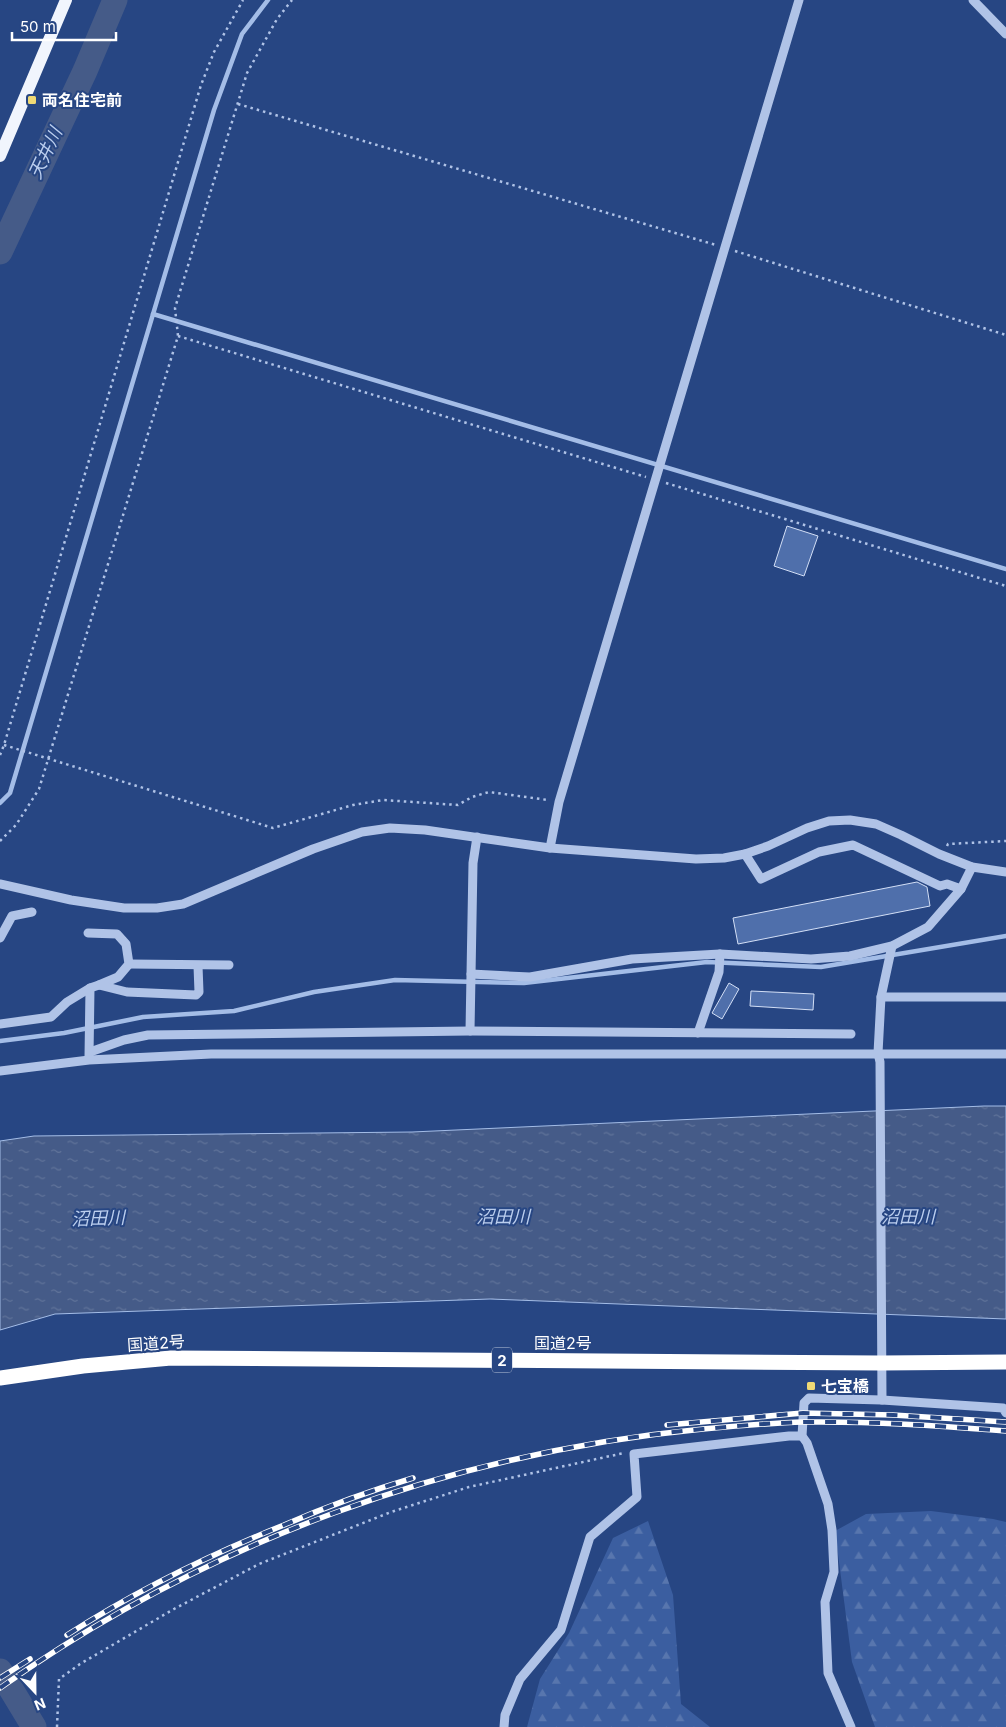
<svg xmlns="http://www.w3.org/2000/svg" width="1006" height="1727" font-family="Inter,'Noto Sans JP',sans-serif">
<defs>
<pattern id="forest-firs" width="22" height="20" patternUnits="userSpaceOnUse" patternTransform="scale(1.25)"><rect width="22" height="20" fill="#3b5ea0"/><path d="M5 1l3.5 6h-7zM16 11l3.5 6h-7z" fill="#5876ae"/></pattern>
<pattern id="water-ripples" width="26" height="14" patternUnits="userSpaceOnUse" patternTransform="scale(1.25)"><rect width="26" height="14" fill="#455b88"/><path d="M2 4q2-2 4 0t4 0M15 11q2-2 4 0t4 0" fill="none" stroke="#61749a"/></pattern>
</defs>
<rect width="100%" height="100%" fill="#274683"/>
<g fill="url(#forest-firs)">
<polygon points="931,1511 993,1519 1006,1522 1006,1727 875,1727 852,1662 835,1531 866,1514"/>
<polygon points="648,1521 673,1595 681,1704 710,1727 527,1727 540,1679 569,1633 613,1538"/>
</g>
<polygon fill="url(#water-ripples)" stroke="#a4bde7" points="984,1106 1006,1106 1006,1319 490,1299 55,1314 0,1330 0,1141 34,1136 412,1132"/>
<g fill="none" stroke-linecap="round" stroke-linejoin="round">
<g stroke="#a4bde7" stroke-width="4.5">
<polyline points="153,314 1006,569"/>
<polyline points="0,803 10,793 214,110 242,34 268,0"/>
<polyline points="0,1041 64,1033 143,1017 234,1011 314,992 395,980 524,983 707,962 821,967 1006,936"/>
</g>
<g stroke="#455b88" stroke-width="25">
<polyline points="0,252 85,71 115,0"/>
<polyline points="0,1671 34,1727"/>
</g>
</g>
<g fill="#4f6fab" stroke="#d3dff6">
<polygon points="787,526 818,536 804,576 774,566"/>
<polygon points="917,882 927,887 930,906 738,944 733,918"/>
<polygon points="729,983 739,989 722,1019 712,1013"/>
<polygon points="751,991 814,994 813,1010 750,1006"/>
</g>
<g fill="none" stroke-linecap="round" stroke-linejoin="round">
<g stroke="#b0c3e7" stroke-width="2.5" stroke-dasharray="2.5 4" stroke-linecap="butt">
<polyline points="238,104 716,245"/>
<polyline points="735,251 1006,335"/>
<polyline points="178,336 646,477"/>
<polyline points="666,483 1006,586"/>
<polyline points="4,745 273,828 353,805 383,800 458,805 472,797 489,792 548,800"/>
<polyline points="0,755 4,745 201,85 214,52 243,0"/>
<polyline points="0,841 16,825 39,789 178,336 175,308 247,73 277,19 292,0"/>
<polyline points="947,846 948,844 1006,841"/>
<polyline points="57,1727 59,1679 80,1664 174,1609 259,1564 391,1512 469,1487 624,1453"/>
</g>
<g stroke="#b0c3e7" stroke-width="9">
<polyline points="973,0 1006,34"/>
<polyline points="550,848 559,802 799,0"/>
<polyline points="745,854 761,879 819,852 853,845 940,886 947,884 961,889"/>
<polyline points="0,884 71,900 124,908 157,908 183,904 313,849 362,832 390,828 425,830 550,848 696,859 724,858 745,854 768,846 807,828 829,821 850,820 876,824 901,835 939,854 972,867 1006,872"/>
<polyline points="88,933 117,934 126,944 129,964 118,977 99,985"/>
<polyline points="0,938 12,916 32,912"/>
<polyline points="129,964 229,965"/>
<polyline points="471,974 530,977 632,959 720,954 811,959 850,956 892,946 928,927 961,889 972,867"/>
<polyline points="881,997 1006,997"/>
<polyline points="0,1024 51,1017 67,1002 90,988"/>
<polyline points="470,1031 473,863 477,837"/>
<polyline points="698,1033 719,972 720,954"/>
<polyline points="90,1052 124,1040 148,1035 470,1031 851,1034"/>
<polyline points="89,1057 90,988 99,985 127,992 196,995 199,992 198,966"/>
<polyline points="0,1071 89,1060 211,1054 1006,1054"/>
<polyline points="882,1400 880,1062 878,1053 881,997 892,946"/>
<polyline points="504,1727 505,1715 520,1679 561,1630 590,1537 637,1497 634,1454 789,1436 802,1436"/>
<polyline points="851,1727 828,1673 825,1602 834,1572 832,1530 828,1504 807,1443 802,1436 804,1403 809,1398 882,1400 1003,1408 1006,1413"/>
</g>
<polyline stroke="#f1f5fd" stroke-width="12" points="0,156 66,0"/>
<polyline stroke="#fff" stroke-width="15" points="0,1378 83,1366 171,1358 881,1363 1006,1362"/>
<g stroke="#fff" stroke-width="5.5">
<g id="rail">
<polyline points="667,1425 803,1413 893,1415 1006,1422"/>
<path d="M 67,1635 C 136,1591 209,1555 284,1525 C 326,1507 369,1491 413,1478"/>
<polyline points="0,1678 30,1659"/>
<path d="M 0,1688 C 207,1542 451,1453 703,1429 C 736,1426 770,1423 804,1422 C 871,1421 939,1426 1006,1431"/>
</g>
</g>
<use href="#rail" stroke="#274683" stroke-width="4" stroke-dasharray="11" stroke-linecap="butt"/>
</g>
<g fill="#efd975" stroke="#274683" stroke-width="2">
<rect x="27" y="95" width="10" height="10" rx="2.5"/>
<rect x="806" y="1381" width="10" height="10" rx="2.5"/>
</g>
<g text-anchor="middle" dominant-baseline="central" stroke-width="4" stroke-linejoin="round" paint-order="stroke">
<rect fill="#274683" stroke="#bec8da" stroke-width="1" x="492" y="1347.5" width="20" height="25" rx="4"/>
<g font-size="15" font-weight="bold" fill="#fff">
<text x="502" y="1360">2</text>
</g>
<g font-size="16" font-weight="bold" fill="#fff" stroke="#274683" text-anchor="start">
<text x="42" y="100">両名住宅前</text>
<text x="821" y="1386">七宝橋</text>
</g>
<g font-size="16" fill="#fff" stroke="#274683">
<text transform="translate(156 1343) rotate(-4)">国道2号</text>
<text x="563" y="1343">国道2号</text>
</g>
<g font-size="18" font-style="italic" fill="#bbceee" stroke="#274683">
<text transform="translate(45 153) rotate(-65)">天井川</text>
<text x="503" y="1216">沼田川</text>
<text x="908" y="1216">沼田川</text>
<text transform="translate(98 1218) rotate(-2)">沼田川</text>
</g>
</g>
<g transform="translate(35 1692) rotate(158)" stroke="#274683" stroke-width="4" paint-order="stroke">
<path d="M0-4L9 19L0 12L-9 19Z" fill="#ffffff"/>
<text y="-8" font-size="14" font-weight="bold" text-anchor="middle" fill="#ffffff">N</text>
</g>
<path d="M12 32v8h104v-8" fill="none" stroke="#ffffff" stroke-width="2.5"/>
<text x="20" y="32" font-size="15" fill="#ffffff" stroke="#274683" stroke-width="4" paint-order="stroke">50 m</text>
</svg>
